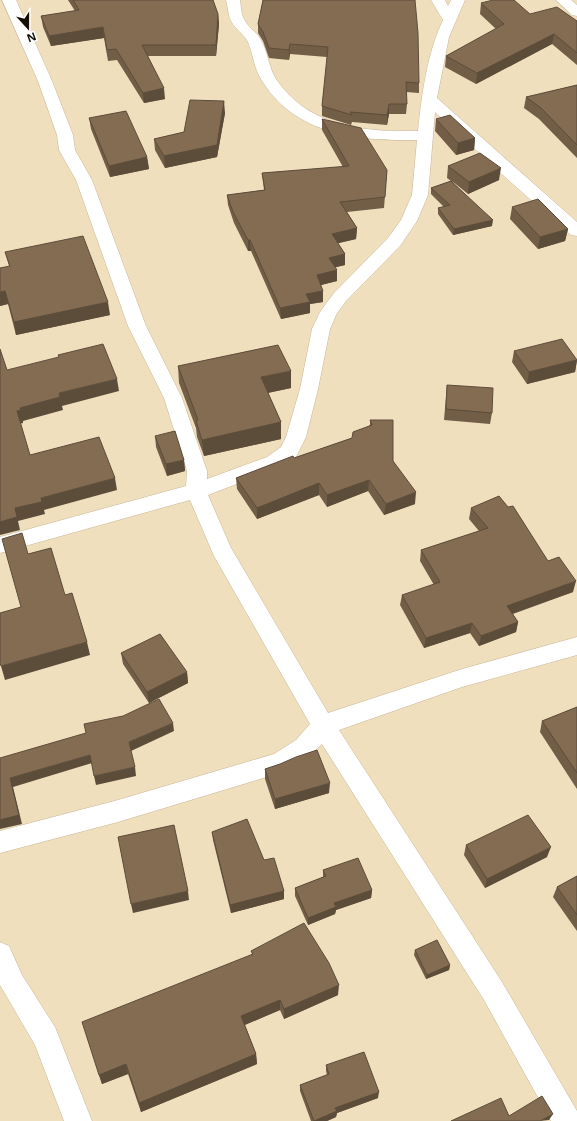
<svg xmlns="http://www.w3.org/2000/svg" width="577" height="1121" font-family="'Noto Sans',sans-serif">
<rect width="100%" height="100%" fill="#f0dfbd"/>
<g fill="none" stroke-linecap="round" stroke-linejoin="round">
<g stroke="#c7b696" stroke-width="1">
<g id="street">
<path d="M 2,0 L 16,0 L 52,81 L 73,135 L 75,150 L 92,180 L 146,326 L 182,398 L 207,471 L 207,479 L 267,457 L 281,447 L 286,437 L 300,389 L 312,329 L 320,312 L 334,293 L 388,238 L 401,220 L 412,195 L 417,140 C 359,141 294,135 261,79 C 254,68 253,54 248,42 C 244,34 235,29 231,21 C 228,15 228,7 226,0 L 240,0 C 241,6 241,15 245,21 C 250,29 258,33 262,42 C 268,54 269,68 276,79 C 309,128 365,132 418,131 C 422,93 427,54 443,20 L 431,0 L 445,0 L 448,6 L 451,0 L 465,0 L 449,37 L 437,98 L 577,222 L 577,236 L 571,235 L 505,177 L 435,112 L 428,195 L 417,221 L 400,246 L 346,301 L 337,313 L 330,329 L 318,389 L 306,437 L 296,457 L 281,467 L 208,495 L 231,548 L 328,713 L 462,669 L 577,637 L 577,655 L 462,687 L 339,730 L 502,982 L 577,1111 L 577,1121 L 551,1121 L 484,1000 L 322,744 L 302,762 L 280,773 L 118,822 L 0,853 L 0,831 L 118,800 L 274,754 L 296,740 L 310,724 L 214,556 L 190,500 L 0,553 L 0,537 L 186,486 L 187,471 L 164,398 L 128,326 L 76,180 L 59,150 L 57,135 L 38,81 Z"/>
<polygon points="556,0 571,0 577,5 577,16 572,15"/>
<polygon points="0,942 9,946 22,975 55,1027 92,1121 64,1121 35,1045 0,985"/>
</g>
</g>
<use href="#street" fill="#fff" fill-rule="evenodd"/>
</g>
<g fill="#725d47">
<polygon points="68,0 213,0 218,14 219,24 216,56 148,56 165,99 144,103 117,60 108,61 104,38 51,46 43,27 41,16 75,11"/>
<polygon points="263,0 419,83 419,93 406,92 407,104 406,114 389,114 387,125 352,122 351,125 322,116 322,106 327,57 290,54 289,60 269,58 263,41 258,33 258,24"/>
<polygon points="481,3 530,14 577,21 577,65 552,44 476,84 445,67 446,56 496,29 480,14"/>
<polygon points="577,85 577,158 539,119 524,108 526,97"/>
<polygon points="225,113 217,157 165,168 155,150 154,139 184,132"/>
<polygon points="89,118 147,157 149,169 110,177 91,129"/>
<polygon points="322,119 387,170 384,208 347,212 357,228 356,239 338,243 345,254 345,265 335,267 337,281 321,285 323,302 310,304 310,313 281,319 251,251 248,251 234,223 228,205 227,195 264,190 262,173 343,167 322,130"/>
<polygon points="436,119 475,138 474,150 456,155 435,131"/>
<polygon points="448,166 499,180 468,194 452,181 492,226 453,235 438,214 438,208 444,207 431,194 431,188 451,181 447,178"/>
<polygon points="512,207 568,229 565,241 538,249 510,219"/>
<polygon points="5,252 110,315 16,335 8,304 0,306 9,266"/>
<polygon points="514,351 577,360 575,372 527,384 512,362"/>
<polygon points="178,366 291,388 268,393 281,422 281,439 204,456 197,437 196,428 179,383"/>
<polygon points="447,385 492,413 490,424 444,420 446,396"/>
<polygon points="370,420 393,461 415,504 384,515 368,491 327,507 319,495 257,519 237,489 236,478 352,438 370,425"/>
<polygon points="155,436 184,460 185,471 167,476 156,447"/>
<polygon points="471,508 548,561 573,592 513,614 518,622 516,632 479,646 470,633 424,648 400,605 402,595 434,585 420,561 421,550 479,531 469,519"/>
<polygon points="121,653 187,672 188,683 149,703 123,664"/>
<polygon points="577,707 577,789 540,732 542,721"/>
<polygon points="265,769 329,793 275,809 265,779"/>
<polygon points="212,832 284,891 284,899 231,913 213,840"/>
<polygon points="466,845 547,857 485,888 464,855"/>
<polygon points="323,870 372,890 371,898 336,910 335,914 308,925 295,896 295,888 323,877"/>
<polygon points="577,876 577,931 553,897 557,887"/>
<polygon points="415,950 450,965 449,970 426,979 414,955"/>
<polygon points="251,951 338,995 284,1019 280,1010 245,1025 256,1054 257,1064 141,1112 128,1074 102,1084 99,1075 252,954"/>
<polygon points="326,1065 378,1098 337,1113 336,1117 327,1121 311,1121 300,1091 300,1085 327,1075 326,1071"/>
</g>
<g fill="#5c4c3a">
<polygon points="218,14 219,24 216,56 216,45"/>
<polygon points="103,27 104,38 51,46 49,36"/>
<polygon points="554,34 552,44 476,84 477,73"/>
<polygon points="290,44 290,54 289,60 289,50"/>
<polygon points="164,88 165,99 144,103 143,93"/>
<polygon points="224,101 225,113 217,157 165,168 164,156"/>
<polygon points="389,104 389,114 387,125 387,115"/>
<polygon points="475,138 474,150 456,155 458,143"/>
<polygon points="147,157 149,169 110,177 109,166"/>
<polygon points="501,168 499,180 468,194 469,182"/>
<polygon points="493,220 492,226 453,235 454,229"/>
<polygon points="357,228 356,239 331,245 332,234"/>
<polygon points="568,229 565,241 538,249 540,237"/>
<polygon points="248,240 250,240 251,251 248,251"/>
<polygon points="345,254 345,265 329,269 329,258"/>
<polygon points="337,270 337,281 317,286 317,275"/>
<polygon points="5,291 8,304 0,306 0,292"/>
<polygon points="323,291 323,302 310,304 310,313 281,319 280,308 306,294"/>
<polygon points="108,302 110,315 16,335 14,322"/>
<polygon points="577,360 575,372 527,384 529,372"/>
<polygon points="291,371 291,388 262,394 261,377"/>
<polygon points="117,379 119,391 62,406 63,410 23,421 23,423 19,424 17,411 20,408 59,393"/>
<polygon points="281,422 281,439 204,456 202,440"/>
<polygon points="184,460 185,471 167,476 166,464"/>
<polygon points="115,478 117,490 44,510 45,514 18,521 20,530 0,535 0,522 15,508 41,498"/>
<polygon points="369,480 368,491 327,507 327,495"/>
<polygon points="319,483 319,495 257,519 257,508"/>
<polygon points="416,492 415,504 384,515 386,504"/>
<polygon points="576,581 573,592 505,616 507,606"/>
<polygon points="518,622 516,632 479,646 481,636"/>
<polygon points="472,623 470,633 424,648 426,638"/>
<polygon points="87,642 90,655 5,680 1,666"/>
<polygon points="187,672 188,683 149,703 147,692"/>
<polygon points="173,723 174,731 131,751 129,742"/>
<polygon points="90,755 92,763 13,787 22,824 0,829 0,820 10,778"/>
<polygon points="135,767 136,776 96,785 94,776"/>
<polygon points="330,783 329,793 275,809 275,799"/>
<polygon points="551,847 547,857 485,888 487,879"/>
<polygon points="372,890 371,898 336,910 335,914 308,925 308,918 334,903"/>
<polygon points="188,891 189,900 133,913 131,904"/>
<polygon points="284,891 284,899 231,913 230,905"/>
<polygon points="450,965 449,970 426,979 427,975"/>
<polygon points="339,985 338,995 284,1019 284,1009"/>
<polygon points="280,1000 280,1010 242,1026 241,1016"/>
<polygon points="256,1054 257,1064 141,1112 139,1103"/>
<polygon points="126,1064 128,1074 102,1084 99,1075"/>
<polygon points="379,1092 378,1098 337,1113 336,1117 327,1121 314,1121 335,1108"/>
<polygon points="553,1114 549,1120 540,1121"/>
</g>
<g fill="#846c53" stroke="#5c4c3a">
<polygon points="73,0 213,0 218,14 216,45 142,45 164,88 143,93 116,49 107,50 103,27 49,36 41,16 79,10"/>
<polygon points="263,0 415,0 418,33 419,83 406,82 407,104 389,104 387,115 350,112 352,115 322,106 328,47 290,44 289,50 269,48 263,32 258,24"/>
<polygon points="493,0 514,0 530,14 557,7 577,21 577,53 554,34 477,73 446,56 504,24 481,3"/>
<polygon points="577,85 577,145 541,108 526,97"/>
<polygon points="190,100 224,101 217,145 164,156 154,139 184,132"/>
<polygon points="126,111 147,157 109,166 89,118"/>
<polygon points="450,115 475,138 458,143 436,119"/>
<polygon points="322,119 361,128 387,170 385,197 340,202 357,228 332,234 345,254 329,258 337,270 317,275 323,291 306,294 310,302 280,308 250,240 248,240 233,212 227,195 265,190 262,173 349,166"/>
<polygon points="480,153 501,168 469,182 448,166"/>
<polygon points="451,181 493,220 454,229 438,208 450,205 431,188"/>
<polygon points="538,199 568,229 540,237 512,207"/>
<polygon points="83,236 108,302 14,322 5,291 0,292 0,268 10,266 5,252"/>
<polygon points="562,339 577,360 529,372 514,351"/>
<polygon points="103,344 117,379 59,393 60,397 20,408 21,410 17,411 30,455 99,437 115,478 41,498 42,502 15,508 17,517 0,522 0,349 7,370 59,357 58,355"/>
<polygon points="278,345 291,371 261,377 281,422 202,440 196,421 198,420 178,366"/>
<polygon points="447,385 493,388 492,413 446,409"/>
<polygon points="370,420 393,420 393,461 416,492 386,504 369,480 327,495 319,483 257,508 236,478 293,456 294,458 352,438 353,432 372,425"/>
<polygon points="175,431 184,460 166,464 155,436"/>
<polygon points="499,496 508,507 513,506 548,561 559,557 576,581 507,606 518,622 481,636 472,623 426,638 402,595 440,582 421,550 488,528 471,508"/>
<polygon points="22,533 28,554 51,548 65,595 72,593 87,642 1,666 0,663 0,613 21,607 2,539"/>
<polygon points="160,634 187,672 147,692 121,653"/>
<polygon points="159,699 173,723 129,742 135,767 94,776 90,755 10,778 19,815 0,820 0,758 86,733 84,724 123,716"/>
<polygon points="577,707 577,773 542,721"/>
<polygon points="317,750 330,783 275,799 265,769 280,764 296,757"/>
<polygon points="528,815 551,847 487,879 466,845"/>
<polygon points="247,819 264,860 274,858 284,891 230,905 212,832"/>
<polygon points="174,825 188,891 131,904 118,837"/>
<polygon points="358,858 372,890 334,903 336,907 308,918 295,888 326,876 323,870"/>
<polygon points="577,876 577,915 557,887"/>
<polygon points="304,923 329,963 339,985 284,1009 280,1000 241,1016 256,1054 139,1103 126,1064 99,1075 82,1022 253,954 251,951"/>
<polygon points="437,940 450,965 427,975 415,950"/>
<polygon points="364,1052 379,1092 335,1108 337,1111 314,1121 300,1085 329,1074 326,1065"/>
<polygon points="542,1096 553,1114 540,1121 451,1121 501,1098 509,1116"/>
</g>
<g transform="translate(28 28) rotate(159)" stroke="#ffffff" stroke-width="3" paint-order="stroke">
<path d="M0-3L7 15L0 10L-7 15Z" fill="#140e04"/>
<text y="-6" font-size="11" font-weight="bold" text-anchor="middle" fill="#140e04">N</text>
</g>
</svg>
